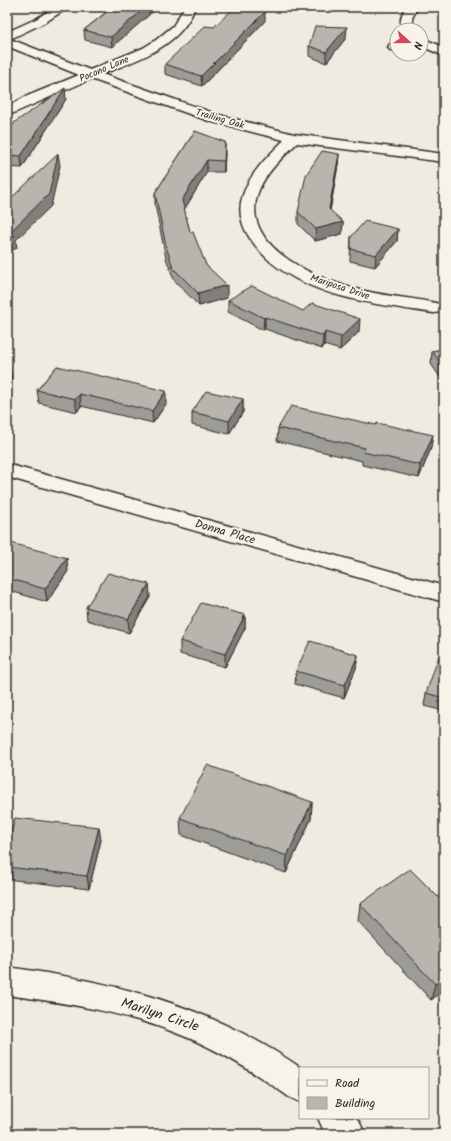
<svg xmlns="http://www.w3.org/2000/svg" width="451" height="1141" font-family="Kalam,sans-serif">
<rect width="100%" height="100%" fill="#efebe0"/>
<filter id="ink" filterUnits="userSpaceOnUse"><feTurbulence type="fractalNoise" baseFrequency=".025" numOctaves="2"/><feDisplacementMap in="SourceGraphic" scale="8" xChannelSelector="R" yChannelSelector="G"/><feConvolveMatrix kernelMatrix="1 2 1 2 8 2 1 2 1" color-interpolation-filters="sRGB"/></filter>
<g filter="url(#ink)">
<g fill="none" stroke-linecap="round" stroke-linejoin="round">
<g stroke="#2b2b2b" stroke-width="3">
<g id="street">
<path d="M 55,7 L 69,7 L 44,23 L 10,39 L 90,70 L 143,48 L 156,40 L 173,26 L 184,8 L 192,8 L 194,10 C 178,48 137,60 102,74 L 219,115 L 294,134 L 444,154 L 444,162 L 297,143 C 283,157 267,171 259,190 C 236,248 322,282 365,291 C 390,297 415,298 440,304 L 443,308 L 440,312 L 434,313 C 374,304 290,296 252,241 C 242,228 237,211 243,195 C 250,173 268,156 284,140 L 209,121 L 91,79 L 7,116 L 7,107 L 25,97 L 79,75 L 7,46 L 7,32 L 36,19 Z"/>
<path d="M 406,7 L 418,7 L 412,18 L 415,30 L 403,30 C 399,21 401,15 406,7 Z"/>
<polygon points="421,38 444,47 444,56 421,46"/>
<polygon points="397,42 397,50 390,50 388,47 390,44"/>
<polygon points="7,464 444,586 444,602 7,477"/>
<path d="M 7,967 C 116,982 209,1005 301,1068 L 300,1102 L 289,1097 C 255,1073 220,1050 181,1035 C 126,1012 66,1003 7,995 Z"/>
<polygon points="318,1118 356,1118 360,1123 365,1134 327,1134 323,1129"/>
</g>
</g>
<use href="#street" fill="#f7f3e8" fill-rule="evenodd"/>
</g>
<g fill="#9e9c96" stroke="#2b2b2b">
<polygon points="110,7 158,7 112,47 85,40 84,30 110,9"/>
<polygon points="440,7 444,7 444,22 439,12"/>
<polygon points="265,21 202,86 165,74 165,64 214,27"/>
<polygon points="346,38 326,63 309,56 309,46"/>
<polygon points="66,99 22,168 7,167 7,134"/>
<polygon points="195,131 225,153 224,172 207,172 184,209 190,232 206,265 227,298 199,306 174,280 166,258 155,205 155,193"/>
<polygon points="339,154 338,165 330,211 343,222 342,234 315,241 298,224 298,212"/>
<polygon points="398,229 397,241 375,267 350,261 351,237"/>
<polygon points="228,300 303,311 359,332 340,350 324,345 322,349 265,329 263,330 228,312"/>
<polygon points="444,349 444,383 431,364 432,351"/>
<polygon points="57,366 166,404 153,423 81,406 77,412 39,403 37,390"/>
<polygon points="243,399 243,412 229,434 192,425 192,412"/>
<polygon points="278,428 431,448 419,478 362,465 362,461 277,441"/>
<polygon points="7,542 68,571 47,602 7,590"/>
<polygon points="149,584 150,597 129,633 87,620 86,607"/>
<polygon points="245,615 245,628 225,667 180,654 180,641"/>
<polygon points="358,655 356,668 344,698 295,684 296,671"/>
<polygon points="444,657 444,711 424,706 426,693"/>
<polygon points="312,802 311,819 286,873 181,835 180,818"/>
<polygon points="101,840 89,889 7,879 7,847"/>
<polygon points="444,903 444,990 431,1000 358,921 360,904"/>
</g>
<g fill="#817f7a" stroke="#2b2b2b">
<polygon points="146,7 158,7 112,47 111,37"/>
<polygon points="265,12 265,21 202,86 201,76"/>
<polygon points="347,27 346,38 326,63 326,52"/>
<polygon points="65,88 66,99 22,168 21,156"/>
<polygon points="225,142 225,153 224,172 224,161"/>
<polygon points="58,154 60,166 51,206 16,240 17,248 7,253 7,241 9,233"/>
<polygon points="339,154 338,165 328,221 329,209"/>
<polygon points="207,160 207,172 183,212 182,200"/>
<polygon points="343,222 342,234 315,241 316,229"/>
<polygon points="398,229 397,241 375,267 376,255"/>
<polygon points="227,285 227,298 199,306 198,293"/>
<polygon points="265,317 265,329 263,330 264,318"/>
<polygon points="360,319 359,332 340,350 341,337"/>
<polygon points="325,332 324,345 322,349 323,336"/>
<polygon points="10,367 12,380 7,385 7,371"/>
<polygon points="166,391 166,404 153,423 152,411"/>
<polygon points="80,394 81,406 77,412 75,399"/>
<polygon points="243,399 243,412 229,434 229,421"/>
<polygon points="433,435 431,448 419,478 420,465"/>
<polygon points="67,558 68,571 47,602 45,589"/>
<polygon points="149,584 150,597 129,633 128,619"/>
<polygon points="245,615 245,628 225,667 225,654"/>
<polygon points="358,655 356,668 344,698 345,685"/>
<polygon points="312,802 311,819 286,873 287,856"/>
<polygon points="99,827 101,840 89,889 87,876"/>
<polygon points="444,977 444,990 431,1000 435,984"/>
</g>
<g fill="#b8b5ae" stroke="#2b2b2b">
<polygon points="113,7 146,7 111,37 84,30"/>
<polygon points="235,7 264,7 265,12 201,76 165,64 205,26 214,27"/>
<polygon points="315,26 347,27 326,52 309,46"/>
<polygon points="65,88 21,156 7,155 7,134 15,122"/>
<polygon points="195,131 225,142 224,161 207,160 182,200 190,232 193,232 206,265 227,285 198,293 173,268 166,246 155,193"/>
<polygon points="322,151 339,154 329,209 343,222 316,229 298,212 306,175"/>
<polygon points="58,154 49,194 9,233 15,236 7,241 7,202"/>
<polygon points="365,221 398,229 376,255 351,249 351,237"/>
<polygon points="252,286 303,311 312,303 360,319 341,337 325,332 323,336 265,317 264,318 228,300"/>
<polygon points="444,349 444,368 432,351"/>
<polygon points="7,366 10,367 7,371"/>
<polygon points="57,366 166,391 152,411 80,394 75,399 37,390"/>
<polygon points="206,391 243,399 229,421 192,412"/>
<polygon points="291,406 376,425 377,423 433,435 420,465 363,452 365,448 278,428"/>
<polygon points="7,542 67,558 45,589 7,578"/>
<polygon points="108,573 149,584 128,619 86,607"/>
<polygon points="201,603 245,615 225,654 180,641"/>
<polygon points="310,641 358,655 345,685 296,671"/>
<polygon points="439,656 444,657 444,698 426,693"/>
<polygon points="207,765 312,802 287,856 180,818"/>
<polygon points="15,818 99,827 87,876 7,867 7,847"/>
<polygon points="410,869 444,903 444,977 435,984 360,904"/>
</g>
</g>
<g text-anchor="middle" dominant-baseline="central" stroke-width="4" stroke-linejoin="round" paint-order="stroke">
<g font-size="10" fill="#2b2b2b" stroke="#f7f3e8">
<text transform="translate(104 69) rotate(-23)">Pocono Lane</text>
<text transform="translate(220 119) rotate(16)">Trailing Oak</text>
<text transform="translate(340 287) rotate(18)">Mariposa Drive</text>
</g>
<g font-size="12" fill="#2b2b2b" stroke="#f7f3e8">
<text transform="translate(225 532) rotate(16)">Donna Place</text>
</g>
<g font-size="14" fill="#2b2b2b" stroke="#f7f3e8">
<text transform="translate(160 1015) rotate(18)">Marilyn Circle</text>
</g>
</g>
<rect width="451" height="1141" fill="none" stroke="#f7f3e8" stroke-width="24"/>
<rect x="12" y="12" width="427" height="1117" fill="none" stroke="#2b2b2b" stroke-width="1.5" filter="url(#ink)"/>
<rect x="299" y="1067" width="130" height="52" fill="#f7f3e8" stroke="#a5a39c"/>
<rect x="307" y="1080" width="20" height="6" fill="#f7f3e8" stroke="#a5a39c"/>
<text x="335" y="1087" font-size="12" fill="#2b2b2b">Road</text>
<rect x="307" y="1097" width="20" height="12" fill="#b8b5ae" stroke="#a5a39c"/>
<text x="335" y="1107" font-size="12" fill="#2b2b2b">Building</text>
<g transform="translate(409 42) rotate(111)"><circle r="19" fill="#f7f3e8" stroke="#a5a39c"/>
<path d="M0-3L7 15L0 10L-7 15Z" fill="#d1495b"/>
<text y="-6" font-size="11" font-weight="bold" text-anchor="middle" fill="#2b2b2b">N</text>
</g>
</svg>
